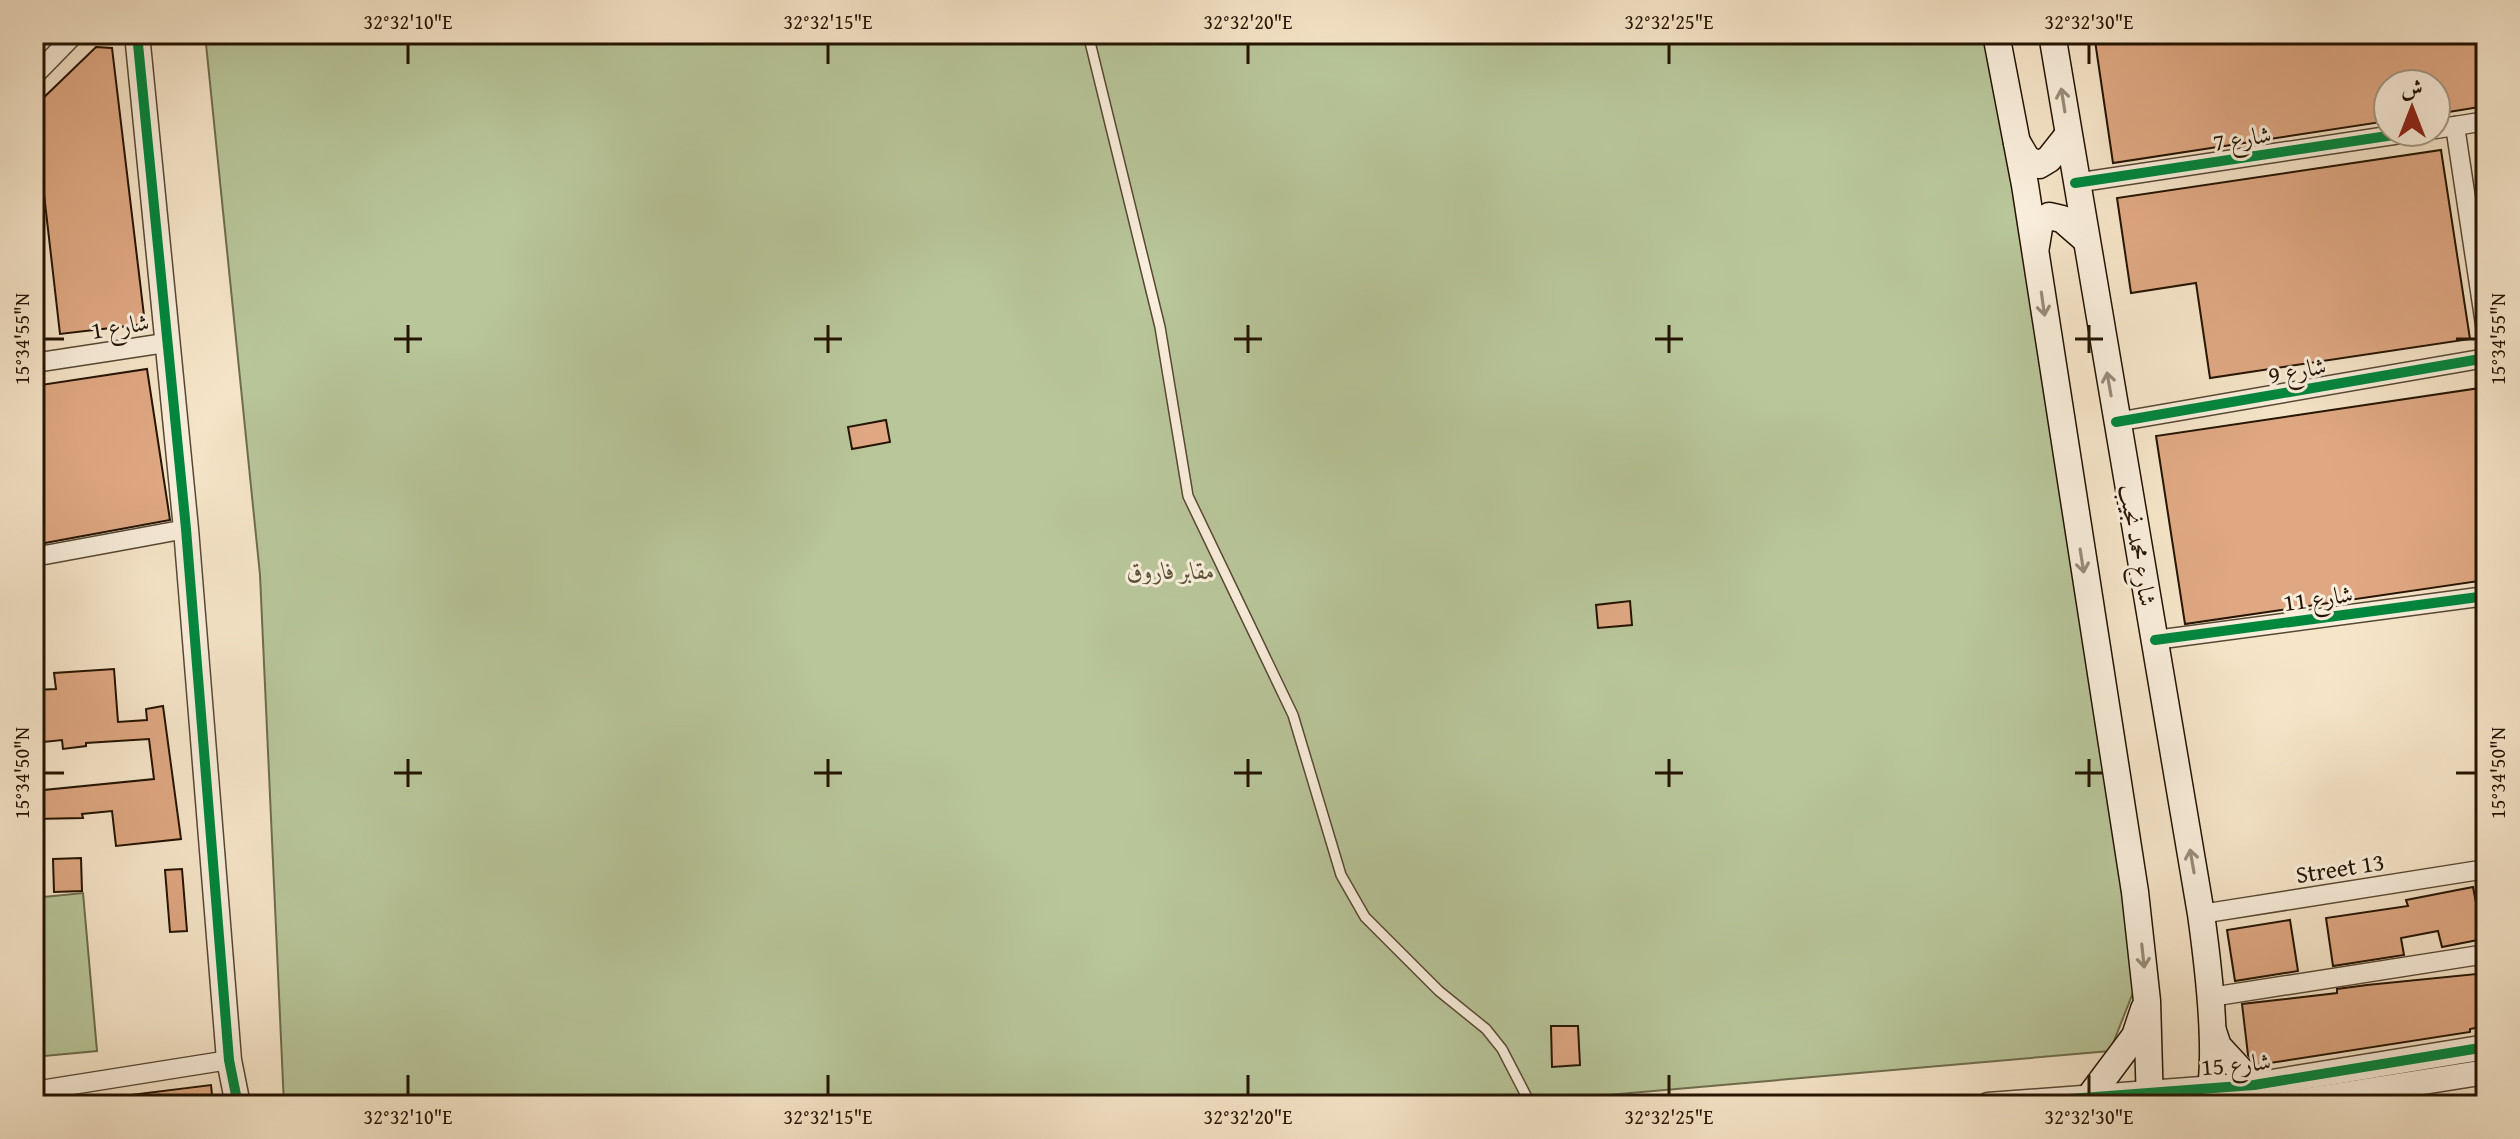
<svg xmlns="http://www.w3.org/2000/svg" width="2520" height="1139" font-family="'Gentium Book Plus',Amiri,serif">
<rect width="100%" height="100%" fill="#f6e5c9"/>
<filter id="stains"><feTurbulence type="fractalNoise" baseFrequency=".0025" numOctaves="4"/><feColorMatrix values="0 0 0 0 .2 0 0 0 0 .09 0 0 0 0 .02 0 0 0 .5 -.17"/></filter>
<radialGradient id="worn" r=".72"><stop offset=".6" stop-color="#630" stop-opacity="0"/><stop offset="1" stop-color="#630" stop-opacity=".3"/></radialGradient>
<g fill="#b8c69a" stroke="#6e6d4e" stroke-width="2">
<polygon points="205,34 1998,34 2138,980 2110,1051 1493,1105 284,1105 260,575"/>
<polygon points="83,893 97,1051 34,1057 34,898"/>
</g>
<g fill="#dfa883" stroke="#241401" stroke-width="2">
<polygon points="2094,34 2486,34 2486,106 2436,114 2436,84 2388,84 2388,121 2113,163"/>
<polygon points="96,47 112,48 145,324 60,334 34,107"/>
<polygon points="2441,150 2470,339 2210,378 2196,283 2131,293 2117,198"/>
<polygon points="147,369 170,520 34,545 34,386"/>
<polygon points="2480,388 2486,426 2486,580 2185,624 2156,436"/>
<polygon points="886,420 890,442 852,449 848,427"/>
<polygon points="1630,601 1632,625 1598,628 1596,605"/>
<polygon points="114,669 118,722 147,720 146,709 163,706 181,839 116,846 112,811 82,814 83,818 34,819 34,791 154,779 149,739 86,743 86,746 63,749 62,740 34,743 34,690 56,689 54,673"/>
<polygon points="81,858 82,891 54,892 53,859"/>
<polygon points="182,869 187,931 170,932 165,870"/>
<polygon points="2473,887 2483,939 2442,947 2438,931 2401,938 2404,955 2333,966 2326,918 2408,906 2406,900"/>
<polygon points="2290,920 2298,971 2235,981 2227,930"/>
<polygon points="2486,973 2486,1026 2470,1029 2470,1032 2257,1065 2248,1055 2242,1004 2337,993 2337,989 2367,985"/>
<polygon points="1551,1026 1578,1026 1580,1065 1552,1067"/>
<polygon points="211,1085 213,1105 131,1105 130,1095"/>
</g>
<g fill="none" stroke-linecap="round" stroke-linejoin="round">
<g stroke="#584833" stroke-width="12">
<polyline id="service" points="1088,34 1160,327 1188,496 1293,715 1341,875 1365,917 1439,991 1486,1029 1502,1049 1531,1105"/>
</g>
<g stroke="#584833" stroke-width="21">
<g id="minor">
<polyline points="34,76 75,34"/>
<polyline points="2455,126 2486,331"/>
<polyline points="2436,129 2486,121"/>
<polyline points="2075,183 2414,132"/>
<polyline points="34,363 165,343"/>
<polyline points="2116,422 2486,358"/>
<polyline points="34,557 186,529"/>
<polyline points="2155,640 2486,596"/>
<polyline points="2201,914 2486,869"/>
<polyline points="2211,997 2486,954"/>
<polyline points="34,1091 229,1060"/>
</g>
</g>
<g stroke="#584833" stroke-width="27">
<g id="tertiary">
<polyline points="137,34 186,529 229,1060 238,1105"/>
<polyline points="1988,1105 2254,1085 2486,1047"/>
<polyline points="2277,1105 2486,1072"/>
</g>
</g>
<g stroke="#241401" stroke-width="29">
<g id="secondary">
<polyline points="1996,34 2025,185 2135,892 2147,1001 2150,1105"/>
<path d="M 2052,34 L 2201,914 C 2208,964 2220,1058 2208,1105"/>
<polyline points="2017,142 2027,159 2039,165 2049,159 2068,135"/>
<polyline points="2036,246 2040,222 2049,216 2062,219 2085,239"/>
<polyline points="2213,1031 2218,1046 2254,1085"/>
<polyline points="2091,1095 2135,1036 2144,1009"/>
</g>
</g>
<use href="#service" stroke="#f9eedc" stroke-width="9"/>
<use href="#minor" stroke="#f9eedc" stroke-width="18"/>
<use href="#tertiary" stroke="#f9eedc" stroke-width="24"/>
<use href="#secondary" stroke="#f9eedc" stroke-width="26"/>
<g stroke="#f9eedc" stroke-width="15">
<g id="cycleway">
<polyline points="137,34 186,529 229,1060 238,1105"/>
<polyline points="2075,183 2414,132"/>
<polyline points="2116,422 2486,358"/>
<polyline points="2155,640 2486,596"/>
<polyline points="1988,1105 2254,1085 2486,1047"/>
</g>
</g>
<use href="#cycleway" stroke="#00873e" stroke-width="10"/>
</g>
<defs><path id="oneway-shaft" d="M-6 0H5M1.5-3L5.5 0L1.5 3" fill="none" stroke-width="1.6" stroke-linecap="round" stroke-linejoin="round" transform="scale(2)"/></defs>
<g stroke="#998c79">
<use href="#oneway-shaft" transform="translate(2063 100) rotate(-99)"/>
<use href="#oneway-shaft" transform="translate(2043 304) rotate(82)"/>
<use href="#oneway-shaft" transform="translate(2109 384) rotate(-100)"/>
<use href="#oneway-shaft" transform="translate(2082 561) rotate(81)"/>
<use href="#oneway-shaft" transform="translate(2192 861) rotate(-100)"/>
<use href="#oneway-shaft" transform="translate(2143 956) rotate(84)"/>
</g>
<path fill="none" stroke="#241401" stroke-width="3" d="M 408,44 L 408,64M 828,44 L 828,64M 1248,44 L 1248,64M 1669,44 L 1669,64M 2089,44 L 2089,64M 408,325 L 408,353M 828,325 L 828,353M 1248,325 L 1248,353M 1669,325 L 1669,353M 2089,325 L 2089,353M 44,339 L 64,339M 394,339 L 422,339M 814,339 L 842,339M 1234,339 L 1262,339M 1655,339 L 1683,339M 2075,339 L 2103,339M 2456,339 L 2476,339M 408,759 L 408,787M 828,759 L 828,787M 1248,759 L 1248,787M 1669,759 L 1669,787M 2089,759 L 2089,787M 44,773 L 64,773M 394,773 L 422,773M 814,773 L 842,773M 1234,773 L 1262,773M 1655,773 L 1683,773M 2075,773 L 2103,773M 2456,773 L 2476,773M 408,1075 L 408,1095M 828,1075 L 828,1095M 1248,1075 L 1248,1095M 1669,1075 L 1669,1095M 2089,1075 L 2089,1095"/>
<g text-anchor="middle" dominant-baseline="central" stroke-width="6" stroke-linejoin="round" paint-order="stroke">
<g font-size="24" fill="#241401" stroke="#f9eedc">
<text transform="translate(2242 138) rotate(-9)">شارع 7</text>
<text transform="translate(120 326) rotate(-9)">شارع 1</text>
<text transform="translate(2297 370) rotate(-10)">شارع 9</text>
<text transform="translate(2138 545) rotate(80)">شارع محمد نجيب</text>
<text transform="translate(2318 598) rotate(-8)">شارع 11</text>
<text transform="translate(2340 868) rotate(-9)">Street 13</text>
<text transform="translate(2236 1064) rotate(-5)">شارع 15</text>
</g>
<g font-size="24" font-style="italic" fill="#585237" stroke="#f9eedc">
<text x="1171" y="570">مقابر فاروق</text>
</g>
</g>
<rect width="2520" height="1139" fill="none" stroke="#f6e5c9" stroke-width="88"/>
<g transform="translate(2412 108)"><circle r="38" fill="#f9eedc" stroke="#a49784" stroke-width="2"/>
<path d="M0-6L14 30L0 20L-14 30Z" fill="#8f2418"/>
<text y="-12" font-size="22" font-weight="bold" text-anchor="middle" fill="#241401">ش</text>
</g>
<rect x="44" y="44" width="2432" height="1051" fill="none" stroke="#241401" stroke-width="3"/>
<g font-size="20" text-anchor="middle" fill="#241401">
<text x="408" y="29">32°32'10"E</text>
<text x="828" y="29">32°32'15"E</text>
<text x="1248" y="29">32°32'20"E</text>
<text x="1669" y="29">32°32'25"E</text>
<text x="2089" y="29">32°32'30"E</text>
<text transform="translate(22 339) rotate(-90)" y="7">15°34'55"N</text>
<text transform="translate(2498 339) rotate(-90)" y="7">15°34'55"N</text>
<text transform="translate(22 773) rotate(-90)" y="7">15°34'50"N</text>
<text transform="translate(2498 773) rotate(-90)" y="7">15°34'50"N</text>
<text x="408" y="1124">32°32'10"E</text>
<text x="828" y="1124">32°32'15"E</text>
<text x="1248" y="1124">32°32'20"E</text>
<text x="1669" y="1124">32°32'25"E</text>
<text x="2089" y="1124">32°32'30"E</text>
</g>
<rect width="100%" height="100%" filter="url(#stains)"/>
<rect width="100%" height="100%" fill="url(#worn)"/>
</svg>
